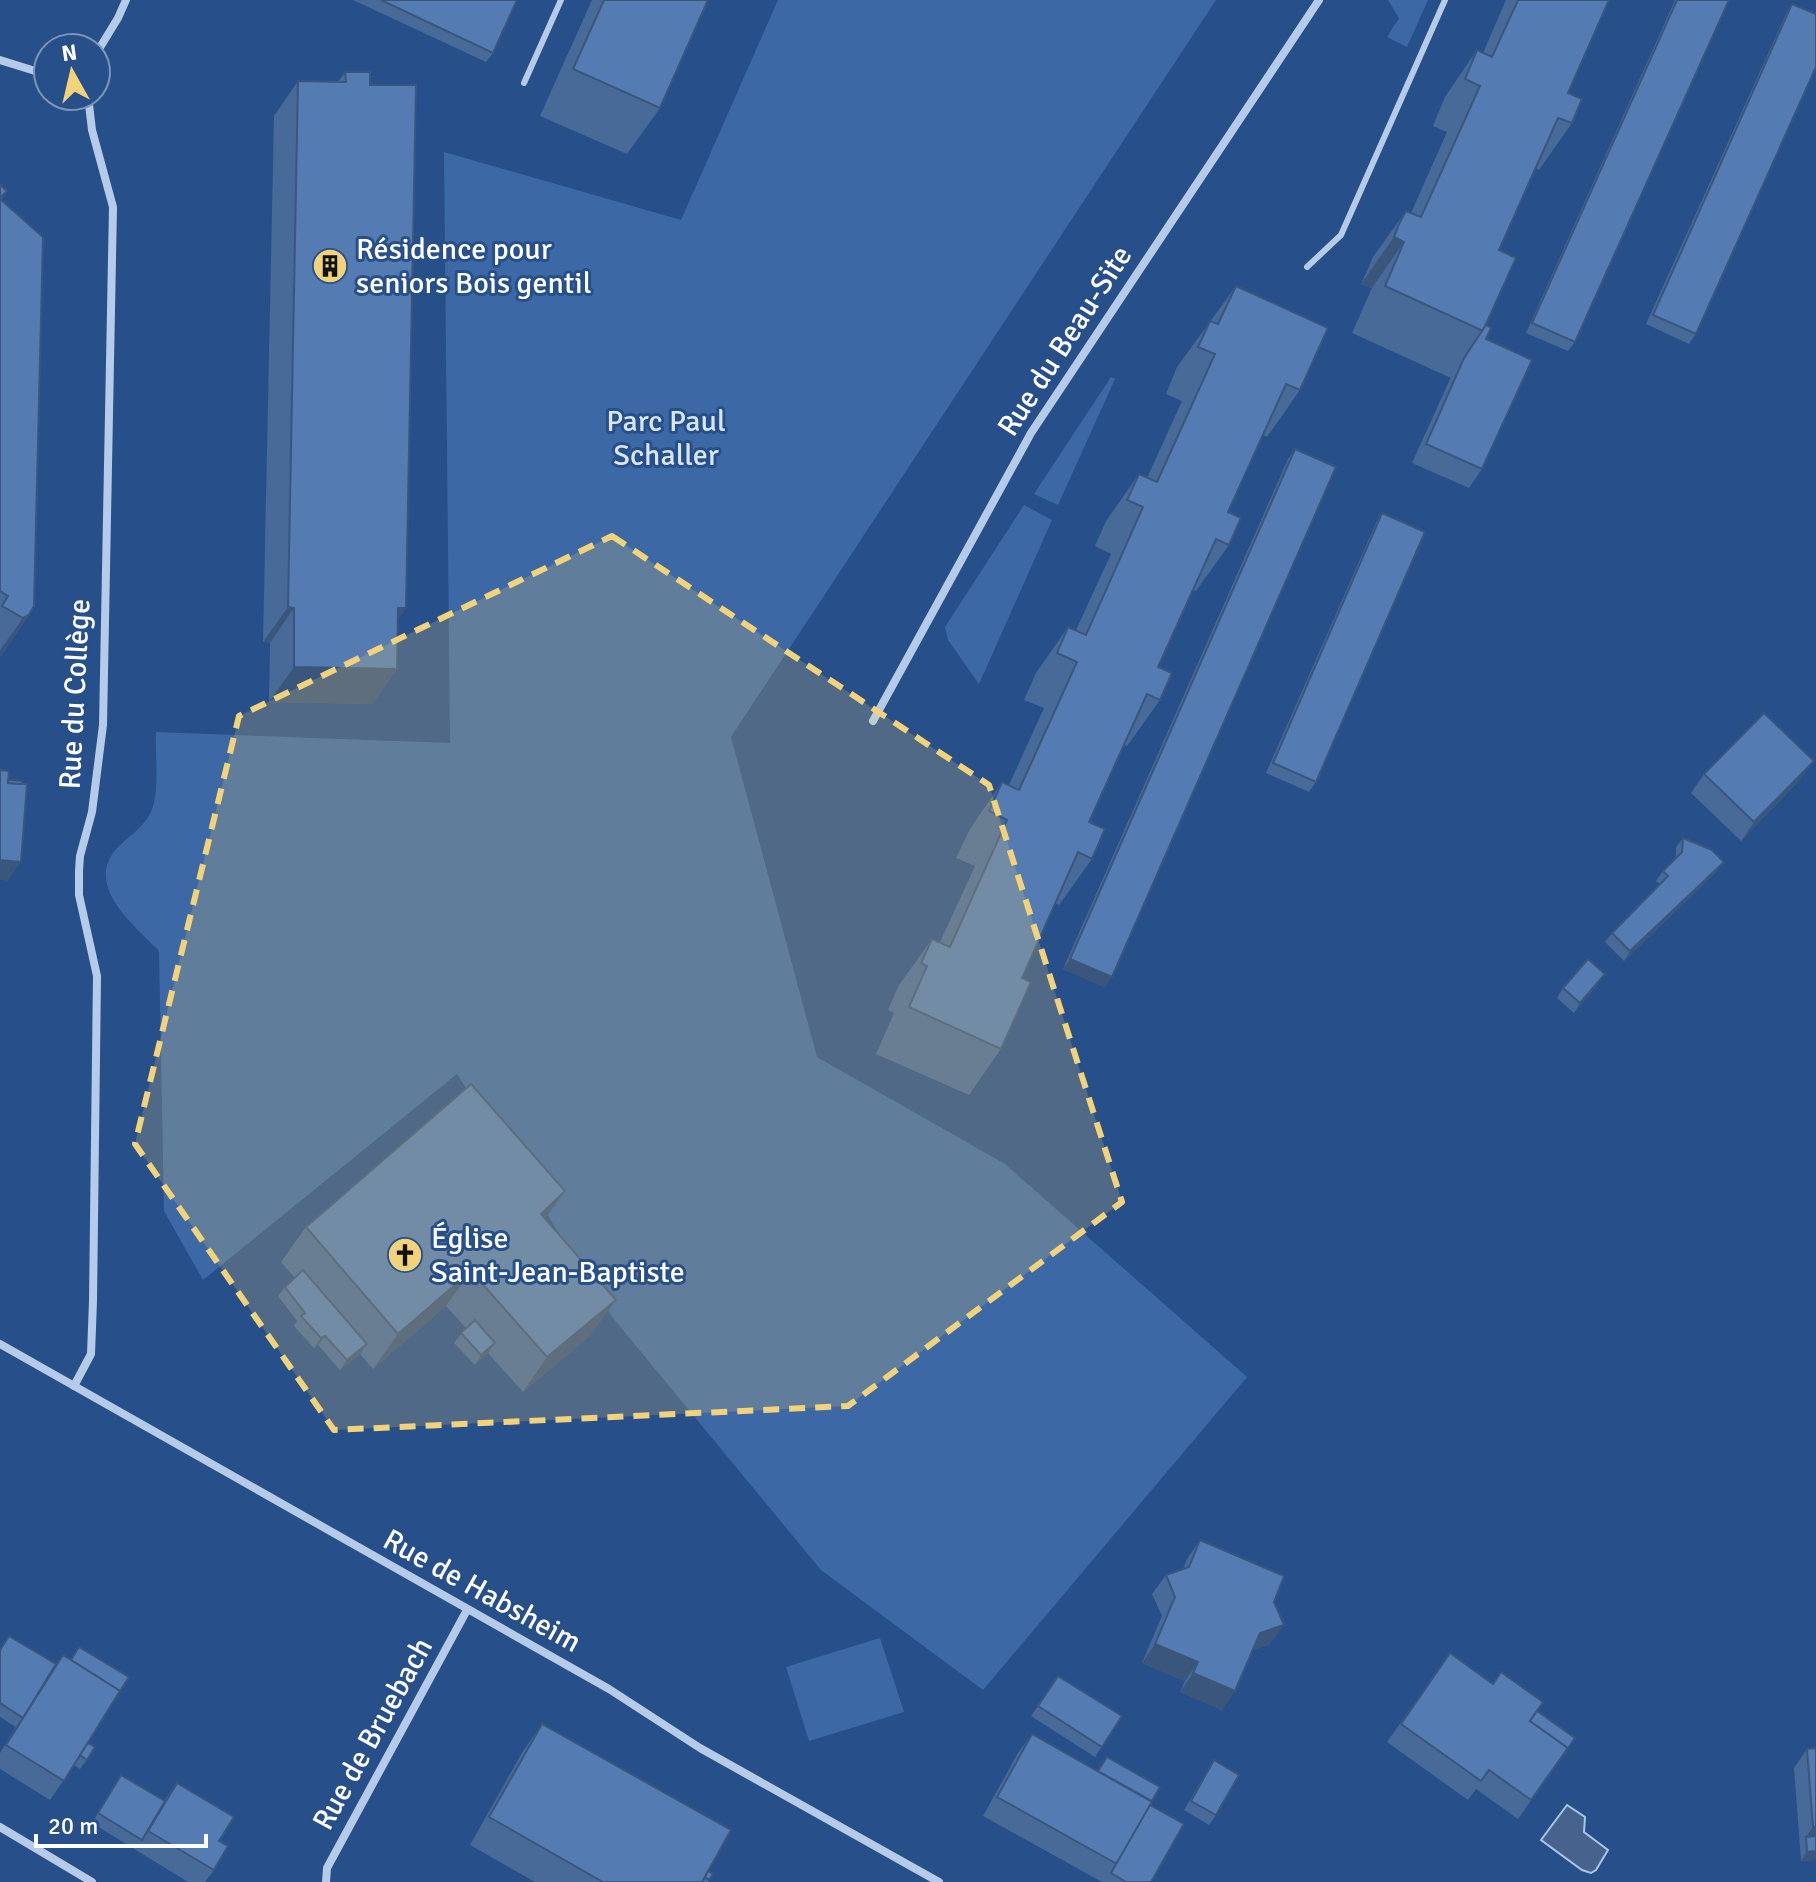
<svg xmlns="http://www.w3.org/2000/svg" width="1816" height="1882" font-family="Signika,sans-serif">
<rect width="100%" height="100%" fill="#274f8a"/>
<g fill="#3c69a6">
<path d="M 778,0 L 1216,0 L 731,737 L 817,1057 L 1005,1164 L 1247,1377 L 983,1690 L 821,1570 L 613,1318 L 457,1074 L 203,1280 L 164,1211 L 159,951 C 135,926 83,886 117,848 C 129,836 143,828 151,812 C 160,792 155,754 156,732 L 450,743 L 444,152 L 681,220 Z"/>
<polygon points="1388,0 1428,0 1407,47 1387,37 1399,18"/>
<polygon points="1111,377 1115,379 1058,505 1034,494"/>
<polygon points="1024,505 1052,520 979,684 948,640 945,627"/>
<polygon points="880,1638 904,1712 809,1741 786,1667"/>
</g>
<polygon fill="#47638d" stroke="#a9c5ea" stroke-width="2" points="1567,1805 1585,1817 1584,1832 1608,1850 1596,1870 1591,1873 1582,1870 1541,1840"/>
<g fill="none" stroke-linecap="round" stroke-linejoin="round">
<g stroke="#b5cbe9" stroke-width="6">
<polyline points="524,83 561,0"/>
<polyline points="1307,267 1341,235 1445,0"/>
</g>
<g stroke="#b5cbe9" stroke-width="8">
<polyline points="96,54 118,18 126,0"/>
<polyline points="0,60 48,75"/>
<polyline points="873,721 1031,433 1319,0"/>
<polyline points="0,1344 609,1689 700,1748 939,1882"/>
<polyline points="74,1386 91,1354 93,1301 97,976 79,895 79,871 80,856 92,812 103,725 113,207 92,130 88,96"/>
<polyline points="0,1827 92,1882"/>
<polyline points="326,1882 327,1868 467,1610"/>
</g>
</g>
<g fill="#486a99">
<polygon points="353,0 517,0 493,53 486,62"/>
<polygon points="592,0 708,0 660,108 627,154 540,116"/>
<polygon points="1506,0 1609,0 1568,93 1572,123 1539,170 1536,168 1499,250 1486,325 1482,469 1469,488 1412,463 1451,377 1451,378 1352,333 1372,288 1361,284 1367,271 1373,257 1406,211 1411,213 1447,132 1433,126 1445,97 1477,50 1483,53"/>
<polygon points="1675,0 1729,0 1575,342 1568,351 1526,333"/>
<polygon points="1792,4 1696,334 1689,344 1646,324 1786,14"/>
<polygon points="345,72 370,85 406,608 397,620 397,669 372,704 269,702 270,643 263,642 274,116 298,81 338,82"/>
<polygon points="0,185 7,191 1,200 29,615 0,657"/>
<polygon points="1236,286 1300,390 1267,437 1263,435 1228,512 1229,545 1196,591 1193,590 1158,667 1160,700 1127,746 1124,745 1089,822 1092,859 1059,905 1055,903 1022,978 1001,1049 969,1095 876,1054 894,1013 888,1010 899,985 932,939 940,942 975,866 956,858 970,829 1002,782 1009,785 1044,708 1024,700 1036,673 1068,627 1076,630 1111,554 1095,546 1106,521 1139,474 1147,478 1182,401 1166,394 1177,367"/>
<polygon points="1295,449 1105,987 1063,969 1288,459"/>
<polygon points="1382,513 1316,782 1309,792 1266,773 1376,523"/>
<polygon points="1704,774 1800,780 1741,841 1691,793"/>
<polygon points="1683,838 1724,862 1717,871 1624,961 1605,942 1612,933 1660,884 1656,881 1663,871 1676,859 1676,847"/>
<polygon points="1598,984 1574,1013 1557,998 1563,988"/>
<polygon points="545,1219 591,1335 523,1392 488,1353 475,1365 454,1343 466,1328 446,1306 373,1369 360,1354 340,1370 318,1345 314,1348 294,1326 297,1321 278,1296 285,1287 295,1278 281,1262 306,1227"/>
<polygon points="1200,1540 1274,1602 1270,1644 1253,1650 1222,1710 1180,1692 1185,1681 1142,1663 1162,1616 1152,1594 1166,1575 1183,1569 1187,1559"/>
<polygon points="79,1647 88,1743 87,1760 80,1769 74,1765 50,1800 0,1769 0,1753 16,1727 0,1717 0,1649 56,1664 70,1660"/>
<polygon points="1450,1653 1493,1684 1537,1711 1575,1738 1518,1819 1476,1789 1468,1800 1387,1742"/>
<polygon points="1058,1676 1122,1716 1095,1757 1031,1716"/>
<polygon points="542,1724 708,1871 713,1874 708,1882 535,1882 470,1845 523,1751"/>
<polygon points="1032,1734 1097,1771 1107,1757 1150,1805 1151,1882 1102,1882 983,1816 1018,1753"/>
<polygon points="1807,1749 1816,1860 1801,1861 1794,1768"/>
<polygon points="1214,1760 1216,1815 1209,1825 1184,1810"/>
<polygon points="121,1775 164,1801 177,1783 219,1841 214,1870 205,1882 188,1882 92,1823"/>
</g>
<g fill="#3b567d">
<polygon points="1394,237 1404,242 1372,288 1361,284"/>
<polygon points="288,607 294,608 270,643 263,642"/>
<polygon points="398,608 406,608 382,643"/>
<polygon points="29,615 0,657 0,650 23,618"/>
<polygon points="294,667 397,669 372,704 269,702"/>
<polygon points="1814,761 1800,780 1741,841 1754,822"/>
<polygon points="0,860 21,862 8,881 0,880"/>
<polygon points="1724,862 1717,871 1624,961 1630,951"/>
<polygon points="1070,959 1112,977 1105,987 1063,969"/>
<polygon points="1605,974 1598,984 1574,1013 1580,1003"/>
<polygon points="565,1191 540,1226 541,1214"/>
<polygon points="471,1271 446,1306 373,1369 398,1334"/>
<polygon points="616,1300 591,1335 523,1392 547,1357"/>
<polygon points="325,1336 318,1345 314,1348 321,1338"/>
<polygon points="495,1343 488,1353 475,1365 481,1355"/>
<polygon points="367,1344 360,1354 340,1370 347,1360"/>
<polygon points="1284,1625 1270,1644 1246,1652 1260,1633"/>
<polygon points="1155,1644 1198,1662 1185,1681 1142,1663"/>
<polygon points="1193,1673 1235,1691 1222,1710 1180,1692"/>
<polygon points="1813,1827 1816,1827 1816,1845 1806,1837"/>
<polygon points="1816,1851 1816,1860 1801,1861 1807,1852"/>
</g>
<g fill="#547bb2" stroke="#3b567d" stroke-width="2">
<polygon points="381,0 517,0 493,53"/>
<polygon points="604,0 708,0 660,108 573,69"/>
<polygon points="1518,0 1609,0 1568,93 1582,99 1572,123 1558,118 1499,250 1516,258 1483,331 1385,286 1404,242 1394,237 1399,224 1406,211 1421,217 1480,86 1465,79 1477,50 1492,57"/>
<polygon points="1677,0 1729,0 1575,342 1532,323"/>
<polygon points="1792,4 1816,14 1816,67 1696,334 1653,315"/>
<polygon points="345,72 370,72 370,85 416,85 406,608 398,608 397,669 294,667 294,608 288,607 298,81 346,82"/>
<polygon points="0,185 7,191 0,198"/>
<polygon points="0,199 43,237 34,606 29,615 23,618 2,606 8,596 0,591"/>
<polygon points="1236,286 1328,328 1300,390 1286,384 1228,512 1241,518 1229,545 1216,539 1158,667 1172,673 1160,700 1147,694 1089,822 1105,829 1092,859 1078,852 1022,978 1031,982 1001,1049 909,1007 927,966 921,963 932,939 950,947 1007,820 989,811 1002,782 1019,790 1077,662 1057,653 1068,627 1086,635 1143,507 1127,500 1139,474 1157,482 1215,354 1198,347 1210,321 1218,324"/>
<polygon points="1486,325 1491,328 1486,339 1532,360 1482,469 1426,444 1464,358"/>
<polygon points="1295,449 1336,467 1112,977 1070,959"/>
<polygon points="1382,513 1425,532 1316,782 1273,763"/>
<polygon points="1764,713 1814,761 1754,822 1704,774"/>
<polygon points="0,770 9,771 8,783 27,784 21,862 0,860"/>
<polygon points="8,780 22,781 22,784 8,783"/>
<polygon points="1683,838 1712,850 1724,862 1630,951 1612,933 1668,876 1663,871 1682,852"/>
<polygon points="1588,959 1605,974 1580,1003 1563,988"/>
<polygon points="471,1084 565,1191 541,1214 616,1300 547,1357 471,1271 398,1334 306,1227"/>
<polygon points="303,1270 367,1344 347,1360 325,1336 321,1338 301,1316 305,1313 285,1287"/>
<polygon points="475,1320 495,1343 481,1355 461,1333"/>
<polygon points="1200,1540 1284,1576 1274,1602 1284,1625 1260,1633 1235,1691 1193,1673 1198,1662 1155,1644 1175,1597 1166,1575 1189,1567"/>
<polygon points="9,1636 56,1664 23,1718 0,1703 0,1650"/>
<polygon points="79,1647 129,1677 114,1701 120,1691 71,1660"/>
<polygon points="1450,1653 1493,1684 1501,1672 1543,1702 1530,1721 1568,1748 1531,1800 1489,1770 1481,1781 1401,1724"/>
<polygon points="63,1655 120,1691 64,1781 6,1745"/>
<polygon points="1058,1676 1122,1716 1102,1747 1038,1706"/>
<polygon points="1537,1711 1575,1738 1562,1757 1568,1748 1530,1721"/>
<polygon points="542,1724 731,1830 702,1882 603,1882 489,1817"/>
<polygon points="1032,1734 1152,1802 1117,1864 997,1797"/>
<polygon points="88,1743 95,1747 87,1760 80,1755"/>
<polygon points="1816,1748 1816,1827 1813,1827 1807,1749"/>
<polygon points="1107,1757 1160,1787 1152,1801 1098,1771"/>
<polygon points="1214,1760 1239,1775 1216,1815 1191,1801"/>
<polygon points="121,1775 165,1801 142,1840 98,1813"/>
<polygon points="177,1783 234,1817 219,1841 228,1846 214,1870 148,1831"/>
<polygon points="1150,1805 1184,1824 1151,1882 1126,1882 1111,1873"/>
<polygon points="1816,1836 1816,1851 1807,1852 1806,1837"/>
<polygon points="708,1871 713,1874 709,1880 705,1877"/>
</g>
<path fill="#f2d37a" fill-opacity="0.2" stroke="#f2d37a" stroke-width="6" stroke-dasharray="16 10" stroke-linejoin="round" d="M 612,536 L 989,785 L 1122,1202 L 848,1406 L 334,1430 L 135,1144 L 239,716 Z"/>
<defs>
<g id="building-disc" transform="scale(1.8)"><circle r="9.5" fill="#f2d37a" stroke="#274f8a"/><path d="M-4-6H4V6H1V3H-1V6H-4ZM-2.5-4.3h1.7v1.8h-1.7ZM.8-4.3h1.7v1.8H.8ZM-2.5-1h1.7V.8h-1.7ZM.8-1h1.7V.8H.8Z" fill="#111"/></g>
<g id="church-disc" transform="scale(1.8)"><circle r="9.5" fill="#f2d37a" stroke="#274f8a"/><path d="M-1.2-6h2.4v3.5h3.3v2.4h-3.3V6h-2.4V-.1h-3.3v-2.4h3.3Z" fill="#111"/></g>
</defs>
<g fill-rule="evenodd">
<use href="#building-disc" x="330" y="266"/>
<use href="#church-disc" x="405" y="1255"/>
</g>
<g text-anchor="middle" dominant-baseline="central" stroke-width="6" stroke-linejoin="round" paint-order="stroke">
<g font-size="30" fill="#fff" stroke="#274f8a" text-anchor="start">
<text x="356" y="249">Résidence pour<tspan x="356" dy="34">seniors Bois gentil</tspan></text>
<text x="431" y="1238">Église<tspan x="431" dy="34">Saint-Jean-Baptiste</tspan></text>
</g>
<g font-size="30" fill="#fff" stroke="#274f8a">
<text transform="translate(1065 341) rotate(-57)">Rue du Beau-Site</text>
<text transform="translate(75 694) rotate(-87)">Rue du Collège</text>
<text transform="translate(482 1591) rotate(29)">Rue de Habsheim</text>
<text transform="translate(373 1734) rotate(-61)">Rue de Bruebach</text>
</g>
<g font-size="30" fill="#d9e6f7" stroke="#274f8a">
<text x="666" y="421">Parc Paul<tspan x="666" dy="34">Schaller</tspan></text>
</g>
</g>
<g transform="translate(72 72) rotate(352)"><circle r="38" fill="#274f8a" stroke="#7d95b9" stroke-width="2"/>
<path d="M0-6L14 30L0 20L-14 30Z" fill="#f2d37a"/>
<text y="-12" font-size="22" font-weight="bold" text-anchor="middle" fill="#ffffff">N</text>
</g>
<path d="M36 1834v12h170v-12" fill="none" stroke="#ffffff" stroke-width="4"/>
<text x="48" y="1834" font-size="24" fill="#ffffff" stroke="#274f8a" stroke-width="6" paint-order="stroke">20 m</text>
</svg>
